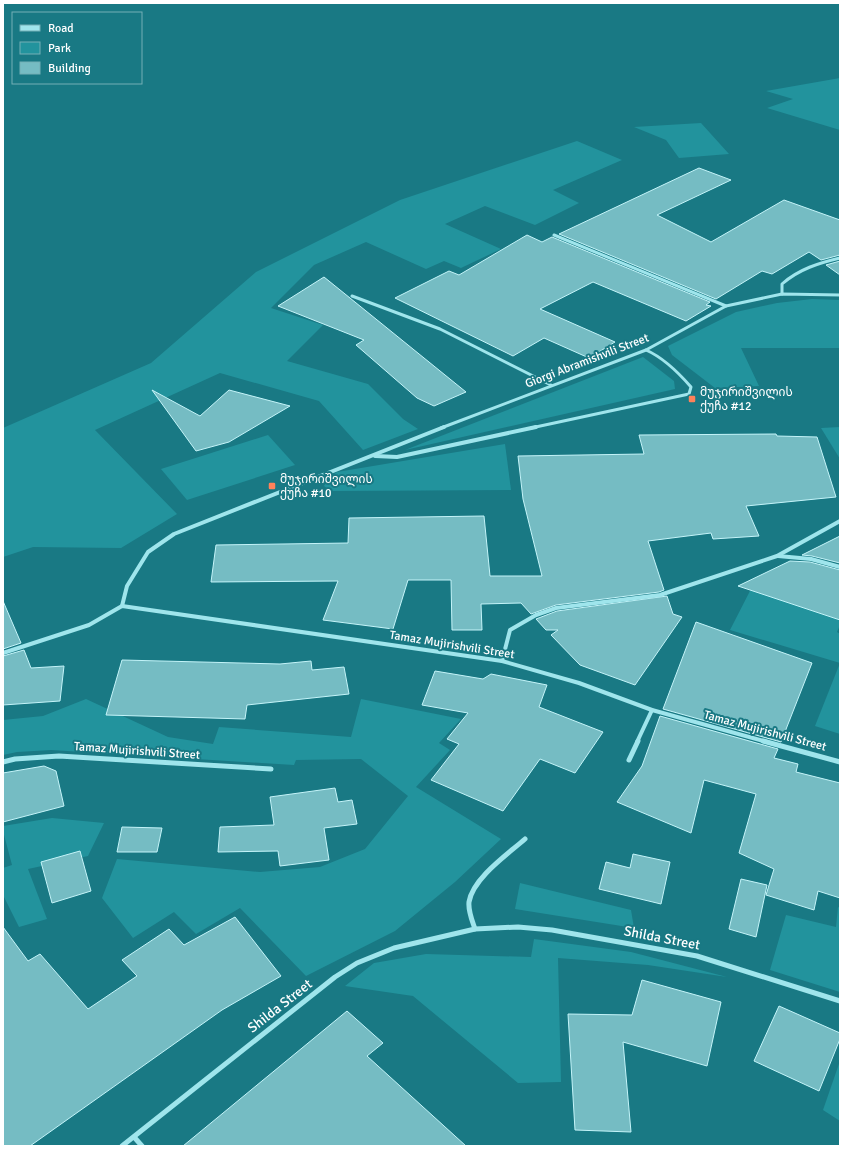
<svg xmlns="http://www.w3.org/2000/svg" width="843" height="1149" font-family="Signika,'Noto Sans Georgian',sans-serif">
<rect width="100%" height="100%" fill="#197984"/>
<g fill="#22939d">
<polygon points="840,78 840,130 767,108 793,99 766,91"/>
<polygon points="701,123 729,154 679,158 666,140 634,127"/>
<polygon points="577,141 622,160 553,190 579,203 535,225 485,206 445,224 501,249 461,268 444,261 426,269 366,242 314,265 271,308 323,325 287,361 368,384 403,419 418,429 363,450 319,401 220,373 95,430 177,514 121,548 33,547 3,557 3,428 151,363 256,272 400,200"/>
<polygon points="812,299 840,300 840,348 741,348 759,386 715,388 672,355 668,346 736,312 777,303"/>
<polygon points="643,357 674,381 675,389 405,450"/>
<polygon points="840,427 840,459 821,428"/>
<polygon points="268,435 295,465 187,500 161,469"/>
<polygon points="505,444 511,490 331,491 324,486 327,479 337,472"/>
<polygon points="751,589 840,615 840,625 837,632 840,634 840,663 730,630"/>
<polygon points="840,663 840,734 815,726"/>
<polygon points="86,699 168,737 213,744 219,727 351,737 361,699 461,719 439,743 450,750 416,787 501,839 455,882 395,931 306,976 240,908 196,934 174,912 133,938 102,898 117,859 260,872 320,867 365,849 408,796 361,759 296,760 294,765 51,750 17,752 3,755 3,720 43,716"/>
<polygon points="52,818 104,823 88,856 28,869 47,919 19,927 3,895 3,868 12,865 3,831 3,826"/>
<polygon points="520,883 631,910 634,928 515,909"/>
<polygon points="838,907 840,908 840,992 770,970 786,915 836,927"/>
<polygon points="534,939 631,952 727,977 648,965 558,958 561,1082 518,1083 413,996 345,986 374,963 426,954 531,957"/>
<polygon points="840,1061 840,1121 823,1110"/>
</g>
<g fill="#75bcc3" stroke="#c4f4f9">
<polygon points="699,168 731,180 657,215 711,242 784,200 840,220 840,255 821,260 809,252 772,274 762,271 716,299 559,234"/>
<polygon points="527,235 542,242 552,237 710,302 706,305 711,306 686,321 593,282 540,309 615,342 589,358 544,338 513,356 395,298 449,271 459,275"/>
<polygon points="840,261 840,275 826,265"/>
<polygon points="324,277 350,298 466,392 434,406 417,398 356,345 364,340 278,306"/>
<polygon points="152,390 200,416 229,390 290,406 229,442 196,451"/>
<polygon points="776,434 777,436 817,437 836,497 746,506 759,536 713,539 711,533 648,541 664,590 659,592 556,605 531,614 521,603 481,604 482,630 452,630 451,580 408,580 393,629 323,620 338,581 211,582 216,545 348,543 349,518 484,516 490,576 542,576 523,499 518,456 644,454 639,435"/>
<polygon points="840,536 840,563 812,556 802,555"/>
<polygon points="790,561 810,562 840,570 840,620 738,586"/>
<polygon points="667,596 673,614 682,617 635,685 580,665 551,635 558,630 546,630 536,619 557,611"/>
<polygon points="3,601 21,643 3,649"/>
<polygon points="696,622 812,663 781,742 663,709"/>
<polygon points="24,650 31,668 64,666 60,701 3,705 3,656"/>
<polygon points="122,660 280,664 311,661 312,670 344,667 349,694 247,705 245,719 106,715"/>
<polygon points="435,671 483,679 491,674 547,685 539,707 603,732 575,773 540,759 503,811 431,780 459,744 447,739 468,713 422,705"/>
<polygon points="660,716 778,749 774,758 798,764 796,772 840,783 840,898 818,891 814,910 766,895 774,869 739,853 756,794 704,780 691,833 617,802 642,766"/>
<polygon points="44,766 56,771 64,806 3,822 3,773"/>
<polygon points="335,788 338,802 352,800 357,824 324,828 329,860 280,866 278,851 218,852 220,827 274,825 270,797"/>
<polygon points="122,827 162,828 157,852 117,852"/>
<polygon points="80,851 91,891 52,903 41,862"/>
<polygon points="633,854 670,862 661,904 599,889 606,862 630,868"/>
<polygon points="741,879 767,885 756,937 729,929"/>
<polygon points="235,917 281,976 222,1010 30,1146 3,1146 3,927 28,961 40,954 88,1009 137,976 122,960 169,929 184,945"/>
<polygon points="642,980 721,1002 707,1066 623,1042 631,1132 575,1130 568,1014 632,1015"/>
<polygon points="779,1006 840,1033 840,1039 819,1091 754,1061"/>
<polygon points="347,1011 383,1043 367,1056 466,1146 183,1146"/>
</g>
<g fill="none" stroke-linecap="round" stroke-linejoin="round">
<g stroke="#9fe5ec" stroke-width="3">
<polyline points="554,235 726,306"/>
<path d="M 782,294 L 782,284 C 799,269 819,263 840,258"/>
<polyline points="352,296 440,329 551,385"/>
<polyline points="441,428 646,350 726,306 782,294 840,295"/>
<path d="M 531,428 L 689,394 L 691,387 C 678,372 664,358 646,350"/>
</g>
<g stroke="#9fe5ec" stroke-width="4">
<polyline points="375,456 397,457 536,427"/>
<polyline points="778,556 811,559 840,567"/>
<polyline points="122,606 127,586 148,552 174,534 444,427"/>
<polyline points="3,653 89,625 122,606 502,661 579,683 652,710 767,742"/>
<polyline points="502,661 510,630 536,615 556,608 660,595 777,556 840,521"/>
<polyline points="637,742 652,710"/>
</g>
<g stroke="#9fe5ec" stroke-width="5">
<polyline points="763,741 840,762"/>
<polyline points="629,760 638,741"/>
<polyline points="3,762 15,759 59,756 271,769"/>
<path d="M 475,929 C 472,920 468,911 469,902 C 473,878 508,854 525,839"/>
<polyline points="134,1137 142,1146"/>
<polyline points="122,1146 335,977 357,963 394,948 475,929 518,927 552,930 697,956 840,1001"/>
</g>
</g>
<g fill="#fe825a" stroke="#197984" stroke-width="1.5">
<rect x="688" y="395" width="8" height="8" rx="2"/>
<rect x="268" y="482" width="8" height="8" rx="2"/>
</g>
<g text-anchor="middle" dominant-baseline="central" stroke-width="4" stroke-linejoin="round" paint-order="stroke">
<g font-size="12" fill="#fff" stroke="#197984">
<text transform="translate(587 361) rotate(-21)">Giorgi Abramishvili Street</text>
<text transform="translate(452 645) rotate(9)">Tamaz Mujirishvili Street</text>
<text transform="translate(765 731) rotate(15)">Tamaz Mujirishvili Street</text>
<text transform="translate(137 751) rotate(4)">Tamaz Mujirishvili Street</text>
</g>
<g font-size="12" fill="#fff" stroke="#197984" text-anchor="start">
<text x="700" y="392">მუჯირიშვილის<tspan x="700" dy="14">ქუჩა #12</tspan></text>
<text x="280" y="479">მუჯირიშვილის<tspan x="280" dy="14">ქუჩა #10</tspan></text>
</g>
<g font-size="14" fill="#fff" stroke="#197984">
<text transform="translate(662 938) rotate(11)">Shilda Street</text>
<text transform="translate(280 1006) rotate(-38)">Shilda Street</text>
</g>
</g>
<rect width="843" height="1149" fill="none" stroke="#ffffff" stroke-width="8"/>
<rect x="12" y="12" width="130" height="72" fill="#197984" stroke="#75afb5"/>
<rect x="20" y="25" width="20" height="6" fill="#9fe5ec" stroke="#75afb5"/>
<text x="48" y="32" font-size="12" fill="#ffffff">Road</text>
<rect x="20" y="42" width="20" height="12" fill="#22939d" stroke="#75afb5"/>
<text x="48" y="52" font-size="12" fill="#ffffff">Park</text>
<rect x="20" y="62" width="20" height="12" fill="#75bcc3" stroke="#75afb5"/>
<text x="48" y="72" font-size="12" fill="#ffffff">Building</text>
</svg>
